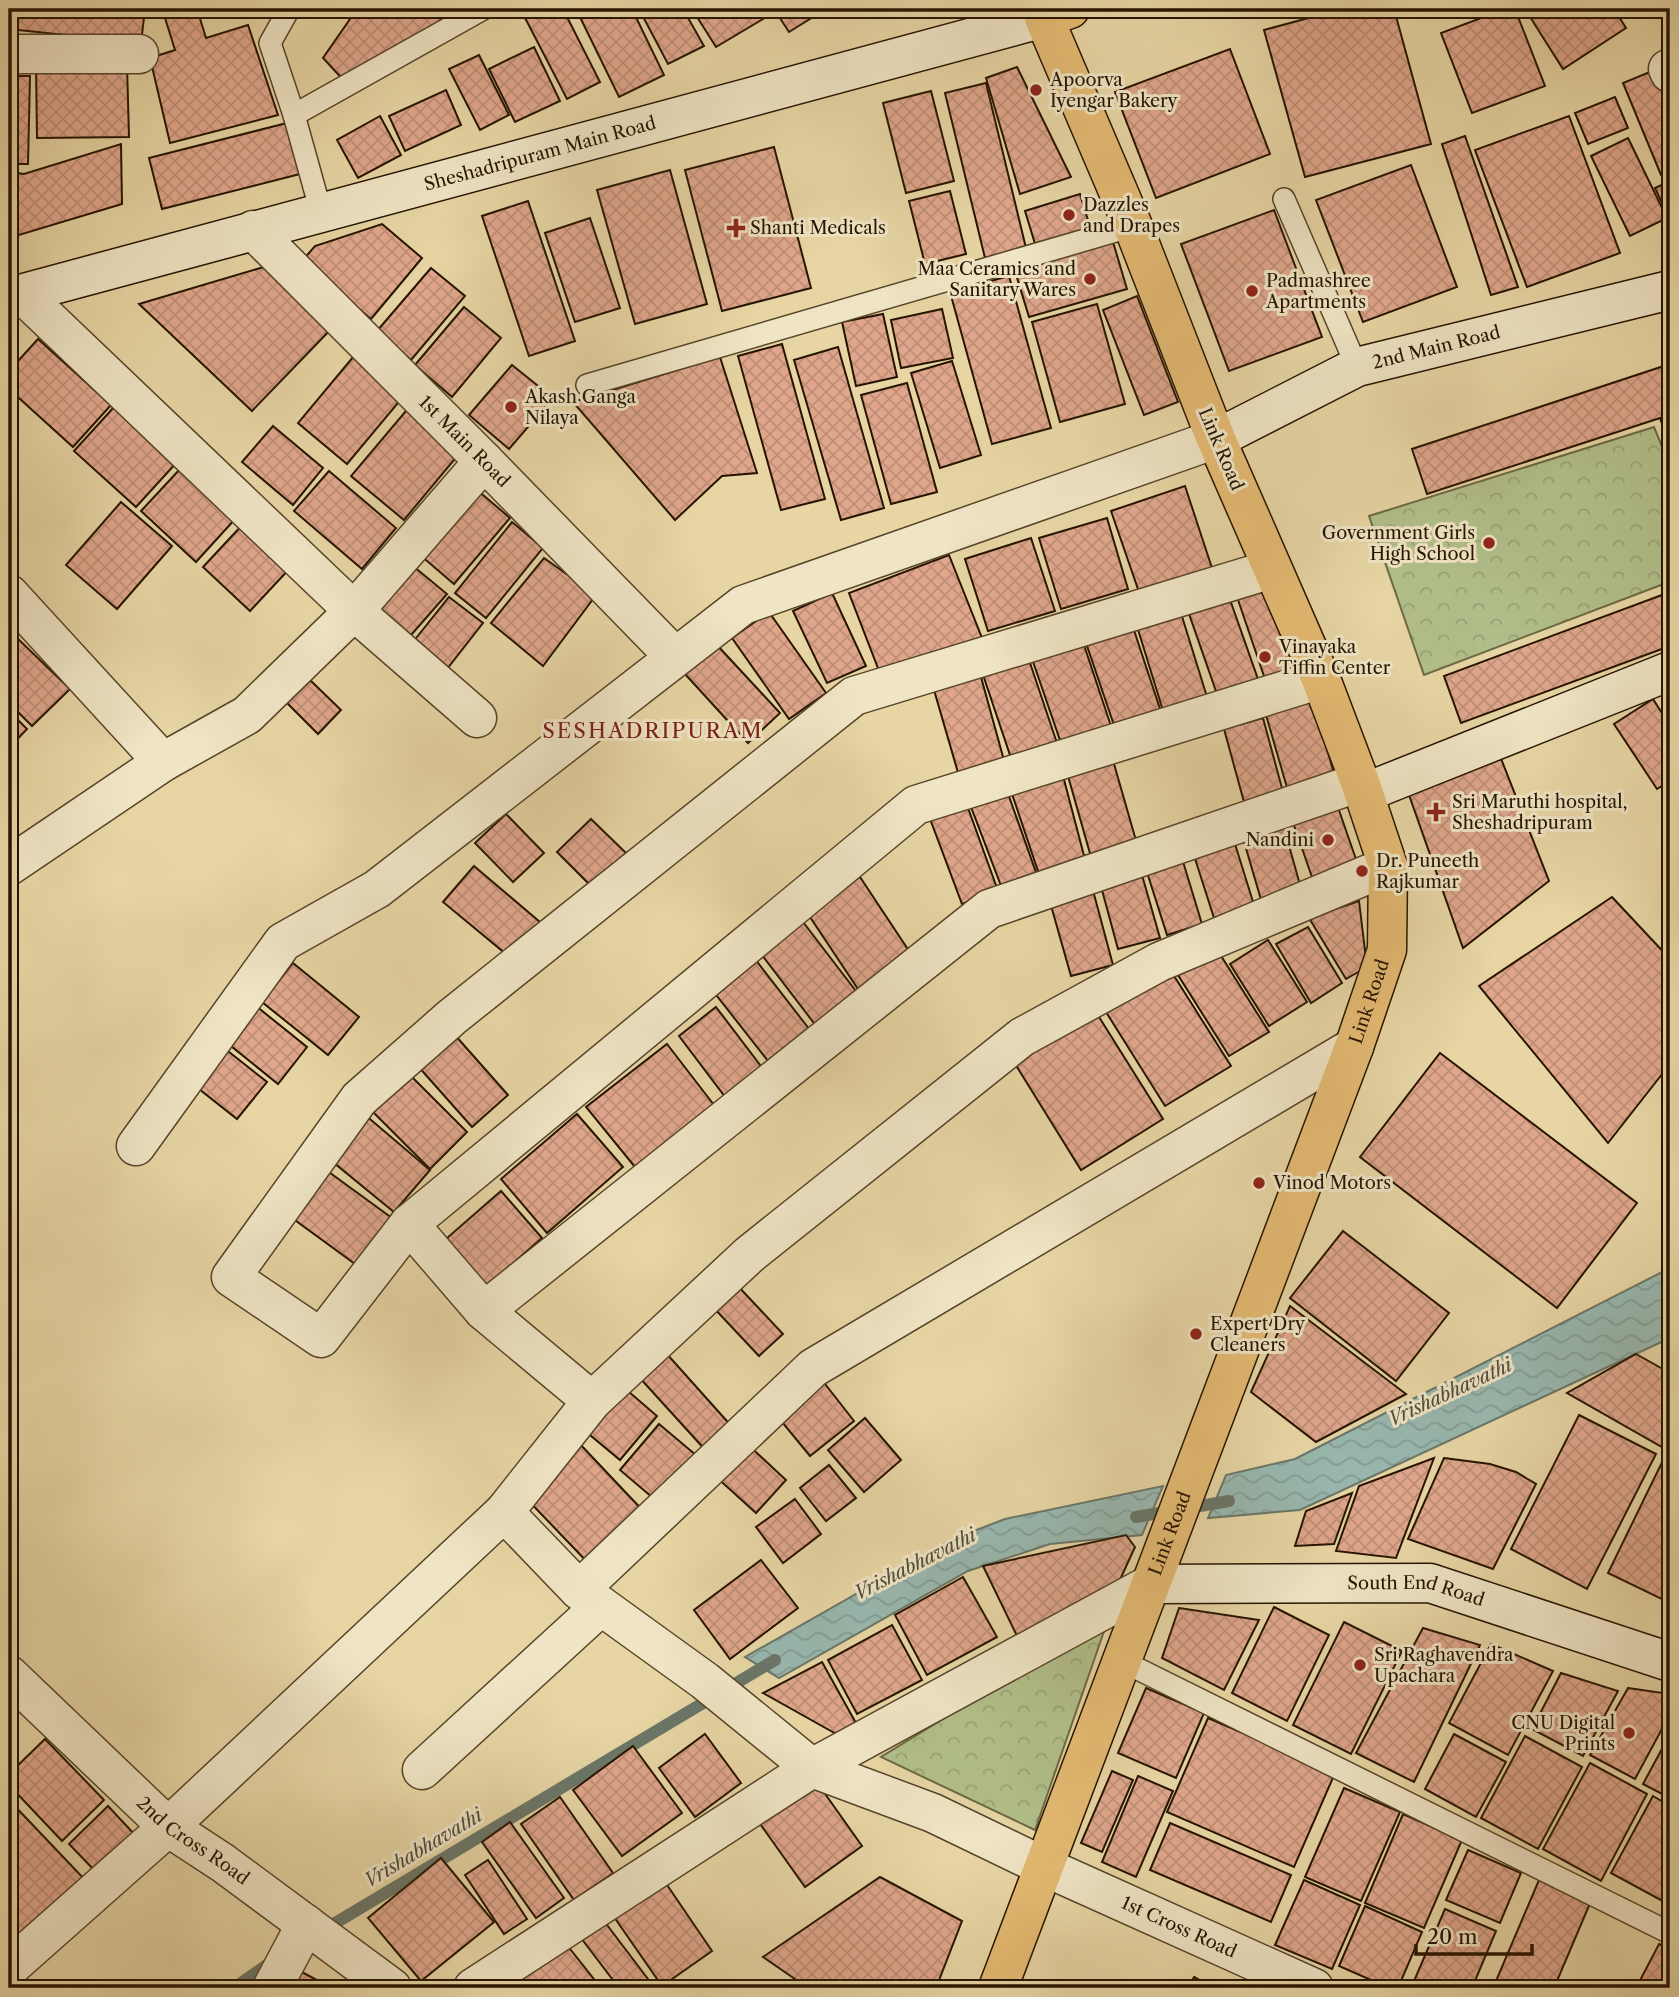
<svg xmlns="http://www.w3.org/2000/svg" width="1679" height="1997" font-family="'Libre Caslon Text',serif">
<defs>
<pattern id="forest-crowns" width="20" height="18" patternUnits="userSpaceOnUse" patternTransform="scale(1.75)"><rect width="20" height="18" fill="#b1be89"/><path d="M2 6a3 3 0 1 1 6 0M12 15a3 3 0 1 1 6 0" fill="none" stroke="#98a274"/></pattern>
<pattern id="water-waves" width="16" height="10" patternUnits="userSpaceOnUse" patternTransform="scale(1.75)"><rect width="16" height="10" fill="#98b7ae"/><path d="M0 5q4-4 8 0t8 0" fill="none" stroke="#839c94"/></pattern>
<pattern id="building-cross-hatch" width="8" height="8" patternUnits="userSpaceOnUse" patternTransform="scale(1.75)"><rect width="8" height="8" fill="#dfa68b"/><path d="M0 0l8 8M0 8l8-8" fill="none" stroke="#bf8e76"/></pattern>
</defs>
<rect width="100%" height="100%" fill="#e7d5a4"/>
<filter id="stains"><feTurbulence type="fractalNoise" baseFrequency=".00286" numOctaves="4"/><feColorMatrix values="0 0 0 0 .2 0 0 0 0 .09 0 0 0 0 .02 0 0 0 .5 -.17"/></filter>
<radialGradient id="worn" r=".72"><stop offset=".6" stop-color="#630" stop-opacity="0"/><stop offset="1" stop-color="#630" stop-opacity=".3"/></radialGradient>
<g fill="url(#forest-crowns)" stroke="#6c6944" stroke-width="2">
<polygon points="1654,427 1670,466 1669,582 1424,675 1369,516"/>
<polygon points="1109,1617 1035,1830 881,1757"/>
</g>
<g fill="url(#water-waves)" stroke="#6a7668" stroke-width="2">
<polygon points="1670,1268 1670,1338 1300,1510 1208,1518 1226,1475 1295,1459"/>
<polygon points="1163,1486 1142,1535 1050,1544 968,1571 779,1678 745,1657 953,1539 1005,1519"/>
</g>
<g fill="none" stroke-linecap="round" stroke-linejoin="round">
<g stroke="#6a7668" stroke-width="12">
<polyline points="1136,1517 1229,1501"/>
<polyline points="322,1931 775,1660"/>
<polyline points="234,1988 274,1960"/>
</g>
</g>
<g fill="url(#building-cross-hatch)" stroke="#261400" stroke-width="2">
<polygon points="9,9 145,9 141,43 9,29"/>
<polygon points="197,9 206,38 248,25 278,115 170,143 150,58 175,50 165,18"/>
<polygon points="357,9 457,9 346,83 323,58"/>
<polygon points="535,9 563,9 600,82 567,99 523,14"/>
<polygon points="576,9 632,9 664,75 619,97"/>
<polygon points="639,9 683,9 704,46 668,64"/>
<polygon points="692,9 756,9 763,19 716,47"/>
<polygon points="774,9 826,9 789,32"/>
<polygon points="1342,9 1394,9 1431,144 1305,177 1264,30"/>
<polygon points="1505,9 1515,9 1545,86 1472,113 1441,33"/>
<polygon points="1525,9 1614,9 1626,28 1563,69"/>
<polygon points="534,47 560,101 515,122 489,69"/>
<polygon points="1230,49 1270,154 1156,198 1115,92"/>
<polygon points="479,55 509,115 480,130 449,69"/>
<polygon points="127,64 129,137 37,138 36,65"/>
<polygon points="1017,67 1071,177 1020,194 986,78"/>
<polygon points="1657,69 1670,100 1670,172 1661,175 1623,83"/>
<polygon points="9,76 30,76 28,164 9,164"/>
<polygon points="986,83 1026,248 985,258 945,93"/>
<polygon points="446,90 461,125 405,151 389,116"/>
<polygon points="931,91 954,181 906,193 883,103"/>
<polygon points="1615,97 1628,128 1588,144 1575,113"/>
<polygon points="380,116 401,155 358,178 337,140"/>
<polygon points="1569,116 1620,253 1527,287 1475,150"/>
<polygon points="287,123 300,174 162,209 149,158"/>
<polygon points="1465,136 1518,287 1491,295 1442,144"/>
<polygon points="1628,138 1667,218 1630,236 1591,156"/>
<polygon points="121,144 122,204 9,238 9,172 24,174"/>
<polygon points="774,147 811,288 722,311 685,170"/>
<polygon points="1411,165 1457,287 1363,322 1316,200"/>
<polygon points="670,170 707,304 635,324 597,190"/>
<polygon points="1670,181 1670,220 1655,188"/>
<polygon points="950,191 966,254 925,264 909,201"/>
<polygon points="1080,194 1091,230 1036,247 1025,211"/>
<polygon points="528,201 575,341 529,356 482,216"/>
<polygon points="1274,210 1322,337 1229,371 1181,244"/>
<polygon points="590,218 620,308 575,322 545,233"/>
<polygon points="382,224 422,258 371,319 302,261 315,246"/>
<polygon points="1113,242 1127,289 1029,317 1015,271"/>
<polygon points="267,266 334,326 252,411 139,304"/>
<polygon points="431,268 465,296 411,360 377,331"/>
<polygon points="1009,276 1051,428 992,444 950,292"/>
<polygon points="1137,296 1178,402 1144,415 1103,310"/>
<polygon points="1097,304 1125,404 1060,422 1032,322"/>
<polygon points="464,307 501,338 452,397 415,365"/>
<polygon points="942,309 953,358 901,368 891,320"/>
<polygon points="883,314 897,377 856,386 842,322"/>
<polygon points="38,339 111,405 73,447 9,389 9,371"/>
<polygon points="782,344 825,499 781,510 738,356"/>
<polygon points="838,347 884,508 841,520 794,360"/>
<polygon points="359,350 408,391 347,464 298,423"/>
<polygon points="720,357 757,473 722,476 675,520 573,402"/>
<polygon points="952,361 981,455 940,468 911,373"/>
<polygon points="1670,364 1670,447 1660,418 1427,494 1412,449"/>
<polygon points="512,365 553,398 509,449 469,415"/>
<polygon points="907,383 937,492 891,504 861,395"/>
<polygon points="411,405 463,449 404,520 351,476"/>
<polygon points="115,406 177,462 136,507 74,451"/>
<polygon points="273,426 323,468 293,505 242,462"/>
<polygon points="181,468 236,518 196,562 141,511"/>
<polygon points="329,471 396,528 362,569 294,511"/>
<polygon points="1185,486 1212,568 1139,592 1111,511"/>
<polygon points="476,489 510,518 454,584 420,555"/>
<polygon points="121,502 172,546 117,609 66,565"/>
<polygon points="1107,518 1128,589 1061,609 1039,538"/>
<polygon points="245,522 292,566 250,611 203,567"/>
<polygon points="512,522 543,548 486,618 455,593"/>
<polygon points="1031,538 1055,611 988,631 965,559"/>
<polygon points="949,555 982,638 881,676 849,593"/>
<polygon points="544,558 596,595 543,666 491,623"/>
<polygon points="407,561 447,594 404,643 365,609"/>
<polygon points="1272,582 1302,666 1265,679 1236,594"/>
<polygon points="1670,592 1670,646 1461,723 1444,676"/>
<polygon points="832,593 866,666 827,683 793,611"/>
<polygon points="1228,594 1259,682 1218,697 1187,608"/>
<polygon points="449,597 483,623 443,674 409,647"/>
<polygon points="1180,610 1208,700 1164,714 1136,623"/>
<polygon points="769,612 826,693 789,719 732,638"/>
<polygon points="1131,621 1162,715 1116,731 1084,637"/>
<polygon points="1080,633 1113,732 1063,749 1029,650"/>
<polygon points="16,637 70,689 32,726 9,703 9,645"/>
<polygon points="717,645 780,713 748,743 685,674"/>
<polygon points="1025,648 1059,749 1013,764 979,663"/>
<polygon points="981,677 1005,764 959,776 934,690"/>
<polygon points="309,679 341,710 318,734 286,702"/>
<polygon points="1653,699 1670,726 1670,781 1657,789 1614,724"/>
<polygon points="1314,701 1337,785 1290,798 1266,715"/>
<polygon points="9,711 27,729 9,748"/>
<polygon points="1263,718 1286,803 1247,813 1224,729"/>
<polygon points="1500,756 1549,881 1463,948 1408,792"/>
<polygon points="1112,757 1139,851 1093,864 1066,769"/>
<polygon points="1062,772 1087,867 1041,880 1010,788"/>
<polygon points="1005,785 1038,878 1003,891 968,799"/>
<polygon points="1333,793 1358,865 1313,880 1288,808"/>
<polygon points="963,794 998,891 962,904 926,808"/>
<polygon points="506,814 544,853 513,882 475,843"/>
<polygon points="1281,817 1302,892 1262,903 1240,828"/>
<polygon points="591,819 626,853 592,887 557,852"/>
<polygon points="1231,831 1254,905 1214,918 1190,843"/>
<polygon points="1181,855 1202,924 1167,935 1145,866"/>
<polygon points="474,866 541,923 512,959 443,902"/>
<polygon points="1140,868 1160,938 1118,949 1099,879"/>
<polygon points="860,877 917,963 864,998 806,911"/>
<polygon points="1091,883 1113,965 1071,976 1048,895"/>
<polygon points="1612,897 1670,959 1670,1064 1608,1143 1479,986"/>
<polygon points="1359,901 1367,967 1346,979 1309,918"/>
<polygon points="800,918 862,999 820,1031 758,950"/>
<polygon points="1308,927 1342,983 1311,1003 1276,944"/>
<polygon points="1268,940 1307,1002 1269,1026 1230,964"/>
<polygon points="1218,951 1269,1032 1229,1056 1178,975"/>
<polygon points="755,959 813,1034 772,1066 713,991"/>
<polygon points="293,963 359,1017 328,1055 262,1002"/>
<polygon points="1171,971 1231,1066 1165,1106 1106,1012"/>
<polygon points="256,1006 307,1047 278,1084 226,1042"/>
<polygon points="716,1007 767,1074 729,1102 679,1036"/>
<polygon points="1094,1009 1163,1119 1081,1170 1012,1059"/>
<polygon points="454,1034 508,1095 472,1127 417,1065"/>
<polygon points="667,1044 714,1105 635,1167 586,1107"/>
<polygon points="224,1048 267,1082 237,1119 194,1085"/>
<polygon points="1440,1053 1637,1203 1557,1308 1360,1157"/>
<polygon points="403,1068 467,1132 430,1169 366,1105"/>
<polygon points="364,1114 430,1170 394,1212 328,1158"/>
<polygon points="577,1114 623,1167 547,1233 501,1179"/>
<polygon points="322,1167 396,1221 362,1269 288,1215"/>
<polygon points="501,1191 542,1238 480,1292 439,1245"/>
<polygon points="1343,1231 1449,1313 1396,1381 1290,1298"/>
<polygon points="736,1284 783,1334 759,1356 712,1306"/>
<polygon points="1290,1306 1406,1394 1316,1442 1251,1392"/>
<polygon points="666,1353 734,1429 708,1453 639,1377"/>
<polygon points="1636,1354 1670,1373 1670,1432 1662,1447 1567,1393"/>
<polygon points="822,1380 854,1421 810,1456 777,1416"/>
<polygon points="621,1385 657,1416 620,1460 584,1430"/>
<polygon points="1579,1415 1656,1454 1587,1589 1511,1549"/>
<polygon points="865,1418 901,1460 864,1492 828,1450"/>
<polygon points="659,1424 703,1461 660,1504 620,1470"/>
<polygon points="744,1441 786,1480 756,1513 714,1475"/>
<polygon points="578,1442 648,1516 593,1568 523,1495"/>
<polygon points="1666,1454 1670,1456 1670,1603 1608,1573"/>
<polygon points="1434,1458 1396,1558 1336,1551 1359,1486"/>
<polygon points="1444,1458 1490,1464 1516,1472 1536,1484 1493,1569 1408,1539"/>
<polygon points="829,1465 856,1498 826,1521 800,1488"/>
<polygon points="1352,1493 1334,1544 1295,1546 1306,1511"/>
<polygon points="795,1499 821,1534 783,1563 756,1527"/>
<polygon points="1126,1535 1135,1547 1113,1595 1018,1638 983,1566"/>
<polygon points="761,1560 798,1608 730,1659 694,1610"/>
<polygon points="963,1577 997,1637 927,1675 895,1615"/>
<polygon points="1274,1607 1329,1635 1287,1721 1232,1693"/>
<polygon points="1179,1608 1259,1620 1224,1690 1162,1658"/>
<polygon points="1344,1622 1402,1651 1351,1754 1293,1725"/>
<polygon points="892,1625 922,1680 857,1714 828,1660"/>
<polygon points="1423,1628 1480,1645 1414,1782 1356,1753"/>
<polygon points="1491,1644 1553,1671 1508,1755 1449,1723"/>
<polygon points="822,1662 857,1725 847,1740 763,1693"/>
<polygon points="1561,1673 1618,1691 1583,1756 1532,1729"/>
<polygon points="1146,1688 1204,1713 1176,1778 1118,1753"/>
<polygon points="1628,1688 1670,1694 1670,1714 1635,1779 1590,1755"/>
<polygon points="1208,1718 1335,1773 1294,1867 1167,1812"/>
<polygon points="705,1734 741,1783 695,1817 659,1768"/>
<polygon points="1454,1734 1506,1762 1476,1817 1425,1789"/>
<polygon points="1670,1734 1670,1798 1643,1784"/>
<polygon points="1525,1736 1582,1767 1538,1849 1481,1818"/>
<polygon points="45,1739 104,1800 62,1841 9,1785 9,1774"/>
<polygon points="633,1746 682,1813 622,1856 573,1790"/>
<polygon points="1590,1763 1647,1794 1601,1881 1543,1849"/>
<polygon points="1112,1771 1133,1780 1102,1852 1081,1843"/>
<polygon points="1138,1776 1173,1791 1136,1877 1102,1862"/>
<polygon points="816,1781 862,1846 805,1887 758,1821"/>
<polygon points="1344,1788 1400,1812 1361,1901 1305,1877"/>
<polygon points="1653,1796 1670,1806 1670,1905 1611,1873"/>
<polygon points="560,1797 613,1873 574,1900 521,1824"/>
<polygon points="9,1800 87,1882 9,1957"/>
<polygon points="108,1806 136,1836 97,1873 69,1844"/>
<polygon points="1403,1814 1462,1840 1424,1928 1365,1903"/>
<polygon points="510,1822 564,1898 536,1918 482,1842"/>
<polygon points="1170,1823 1291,1875 1271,1922 1150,1870"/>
<polygon points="1468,1850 1521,1873 1500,1923 1446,1900"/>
<polygon points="441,1858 494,1922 421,1981 368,1918"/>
<polygon points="488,1860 527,1919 504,1934 465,1875"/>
<polygon points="880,1877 962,1921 936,1988 808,1988 763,1957"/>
<polygon points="663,1879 712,1951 662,1986 612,1914"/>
<polygon points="1304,1880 1360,1905 1332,1969 1275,1945"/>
<polygon points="1539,1880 1591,1901 1554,1988 1493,1988"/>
<polygon points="1365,1906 1422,1932 1398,1988 1389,1988 1339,1966"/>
<polygon points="1445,1909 1496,1931 1472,1988 1411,1988"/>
<polygon points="601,1917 651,1983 644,1988 619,1988 578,1934"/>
<polygon points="563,1940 601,1988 502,1988"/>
<polygon points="1659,1944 1670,1950 1670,1988 1636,1988"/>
<polygon points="296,1969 332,1988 286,1988"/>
<polygon points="1194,1977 1214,1988 1188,1988"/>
</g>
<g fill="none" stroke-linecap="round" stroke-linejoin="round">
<g stroke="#564429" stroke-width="24">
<g id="lane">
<polyline points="289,9 270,43 294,115 321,212"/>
<polyline points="294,115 483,9"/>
<polyline points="1284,199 1357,367"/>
<polyline points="587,385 1133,226"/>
<polyline points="1122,1661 1670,1933"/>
</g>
</g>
<g stroke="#564429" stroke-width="41">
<g id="street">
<polyline points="9,54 139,54"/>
<polyline points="1668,69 1670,73"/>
<path id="s1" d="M 253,230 L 484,461 L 675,657"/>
<polyline points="22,294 354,611 477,718"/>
<polyline points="1272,569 854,696 452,1017 359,1099 231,1277 321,1338 409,1224 916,805 1321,679"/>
<polyline points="9,594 163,762"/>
<polyline points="9,866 163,762 247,715 354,611 484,461"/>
<polyline points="136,1146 283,942 377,889 743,605 1216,439"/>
<polyline points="409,1224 484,1311 592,1401"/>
<polyline points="484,1311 989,909 1360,782"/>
<polyline points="504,1512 592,1401 750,1254 1022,1037 1159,962 1388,866"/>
<polyline points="579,1590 813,1368 1354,1047"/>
<path id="s2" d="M 9,1675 L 168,1827 L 223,1863 L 392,1988"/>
<polyline points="422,1770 601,1606"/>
<path id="s3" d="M 9,1968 L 168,1827 L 504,1512 L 579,1590 L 705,1681 L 812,1768 L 933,1813 L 1045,1867 L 1314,1988"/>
<polyline points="272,1988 306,1924"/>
<polyline points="473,1988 812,1768 1151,1584"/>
</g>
</g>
<g stroke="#261400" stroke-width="41">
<g id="secondary">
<path id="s4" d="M 9,297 L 1044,18"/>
<path id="s5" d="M 1216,439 L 1357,367 L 1670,290"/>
<polyline points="1364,793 1670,671"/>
<path id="s6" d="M 1151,1584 L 1430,1583 L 1670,1662"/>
</g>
</g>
<g stroke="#261400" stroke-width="41">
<g id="primary">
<path id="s7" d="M 998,1988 L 1354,1047 L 1387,950 L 1388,866 L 1360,782 L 1321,679 L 1216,439 L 1133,226 L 1044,18 L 1070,9"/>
</g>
</g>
<use href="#lane" stroke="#efe4c4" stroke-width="21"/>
<use href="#street" stroke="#efe4c4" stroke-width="38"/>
<use href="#secondary" stroke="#efe4c4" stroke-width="38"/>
<use href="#primary" stroke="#e4ba72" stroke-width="38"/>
</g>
<g fill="#8f2418" stroke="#efe4c4" stroke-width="2.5">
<circle cx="1036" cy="90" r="7"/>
<circle cx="1069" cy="215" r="7"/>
<path d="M732.5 217.5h7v7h7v7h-7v7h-7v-7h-7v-7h7z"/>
<circle cx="1090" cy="279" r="7"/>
<circle cx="1252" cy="291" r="7"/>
<circle cx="511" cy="407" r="7"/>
<circle cx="1489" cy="543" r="7"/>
<circle cx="1265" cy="657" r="7"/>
<path d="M1432.5 801.5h7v7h7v7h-7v7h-7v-7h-7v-7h7z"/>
<circle cx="1328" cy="840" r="7"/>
<circle cx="1362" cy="871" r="7"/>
<circle cx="1259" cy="1183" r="7"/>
<circle cx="1196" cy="1334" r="7"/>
<circle cx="1360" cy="1665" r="7"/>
<circle cx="1629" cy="1733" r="7"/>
</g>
<g text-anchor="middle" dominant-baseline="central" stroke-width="6" stroke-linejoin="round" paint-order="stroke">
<g font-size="18" fill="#261400" stroke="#efe4c4" text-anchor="start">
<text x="1050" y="80">Apoorva<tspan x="1050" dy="21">Iyengar Bakery</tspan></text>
<text x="1083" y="205">Dazzles<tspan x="1083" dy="21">and Drapes</tspan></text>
<text x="750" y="228">Shanti Medicals</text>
<text x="1076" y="269" text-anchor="end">Maa Ceramics and<tspan x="1076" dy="21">Sanitary Wares</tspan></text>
<text x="1266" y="281">Padmashree<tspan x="1266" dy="21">Apartments</tspan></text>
<text x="525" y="397">Akash Ganga<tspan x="525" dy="21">Nilaya</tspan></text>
<text x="1475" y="533" text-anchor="end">Government Girls<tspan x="1475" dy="21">High School</tspan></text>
<text x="1279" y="647">Vinayaka<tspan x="1279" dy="21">Tiffin Center</tspan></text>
<text x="1452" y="802">Sri Maruthi hospital,<tspan x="1452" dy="21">Sheshadripuram</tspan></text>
<text x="1314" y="840" text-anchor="end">Nandini</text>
<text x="1376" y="861">Dr. Puneeth<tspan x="1376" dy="21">Rajkumar</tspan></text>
<text x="1273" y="1183">Vinod Motors</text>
<text x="1210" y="1324">Expert Dry<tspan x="1210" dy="21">Cleaners</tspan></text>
<text x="1374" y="1655">Sri Raghavendra<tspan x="1374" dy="21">Upachara</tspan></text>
<text x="1615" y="1723" text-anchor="end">CNU Digital<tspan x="1615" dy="21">Prints</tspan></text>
</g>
<g font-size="18" fill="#261400" stroke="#efe4c4">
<text stroke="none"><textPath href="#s4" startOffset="550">Sheshadripuram Main Road</textPath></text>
<text stroke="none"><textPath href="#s5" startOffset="240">2nd Main Road</textPath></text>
<text stroke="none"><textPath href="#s1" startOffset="299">1st Main Road</textPath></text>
<text transform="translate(1221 449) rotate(67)">Link Road</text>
<text stroke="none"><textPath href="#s7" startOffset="1054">Link Road</textPath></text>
<text stroke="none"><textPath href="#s7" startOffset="486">Link Road</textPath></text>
<text stroke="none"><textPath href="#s6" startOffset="266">South End Road</textPath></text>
<text stroke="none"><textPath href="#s2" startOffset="248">2nd Cross Road</textPath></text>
<text stroke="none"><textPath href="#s3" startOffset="1475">1st Cross Road</textPath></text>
</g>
<g font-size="19" font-style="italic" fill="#4e4d3d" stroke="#efe4c4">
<text transform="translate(1450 1392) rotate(-25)">Vrishabhavathi</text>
<text transform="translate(915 1564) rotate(-27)">Vrishabhavathi</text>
<text transform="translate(423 1848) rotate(-31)">Vrishabhavathi</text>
</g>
<g font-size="21" letter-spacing="2" fill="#7a1f14" stroke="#efe4c4">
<text x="653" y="730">SESHADRIPURAM</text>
</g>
</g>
<rect width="1679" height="1997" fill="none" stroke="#e7d5a4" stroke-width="35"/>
<rect x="10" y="10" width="1658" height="1976" fill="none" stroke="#261400" stroke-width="3.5"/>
<rect x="18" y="18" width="1644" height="1962" fill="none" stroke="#261400" stroke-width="2"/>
<path d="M1416 1944v10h116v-10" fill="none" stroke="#261400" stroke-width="3.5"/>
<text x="1427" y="1944" font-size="21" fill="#261400" stroke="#efe4c4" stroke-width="5" paint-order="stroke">20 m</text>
<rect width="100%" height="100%" filter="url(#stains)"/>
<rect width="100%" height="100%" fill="url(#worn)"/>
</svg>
